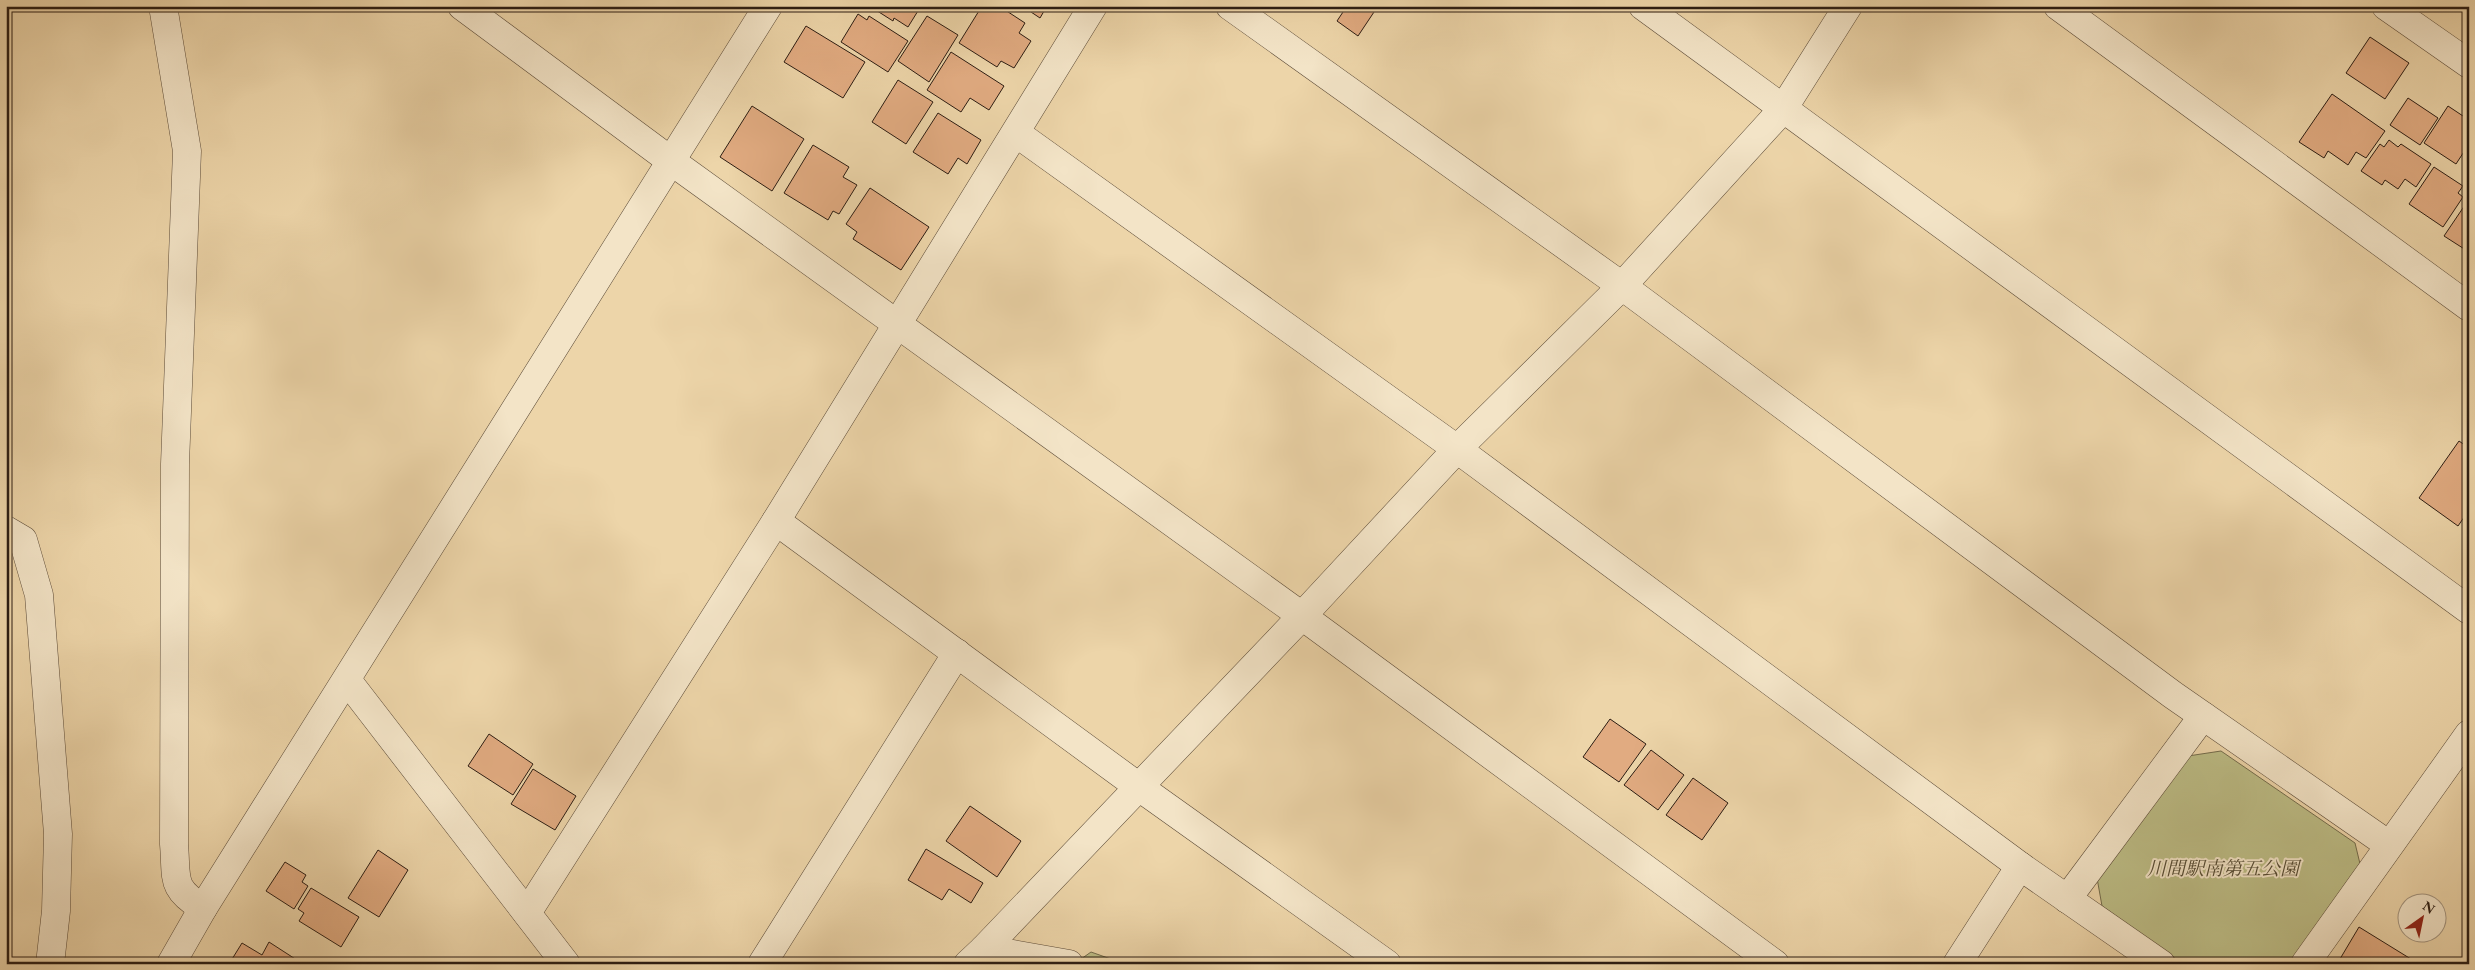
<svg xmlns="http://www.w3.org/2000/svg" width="2475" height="970" font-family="'EB Garamond','Noto Serif JP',serif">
<rect width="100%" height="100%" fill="#edd5a9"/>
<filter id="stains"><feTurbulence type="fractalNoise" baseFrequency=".004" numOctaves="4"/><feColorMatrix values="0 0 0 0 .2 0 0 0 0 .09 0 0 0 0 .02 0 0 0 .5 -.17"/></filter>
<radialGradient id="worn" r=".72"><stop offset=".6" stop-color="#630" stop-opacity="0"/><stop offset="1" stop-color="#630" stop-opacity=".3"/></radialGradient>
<g fill="#bcbc85" stroke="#746c4c">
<polygon points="2221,751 2355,843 2361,868 2293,964 2183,964 2102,906 2097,878 2188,756"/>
<polygon points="1091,952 1125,964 1074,964"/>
</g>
<g fill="#e1ab81" stroke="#2c1d13">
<polygon points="921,6 908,27 894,18 893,21 871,7"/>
<polygon points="982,6 999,6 1025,23 1019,33 1031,41 1014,68 1001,61 997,67 959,43"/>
<polygon points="1022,6 1047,6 1040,18"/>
<polygon points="1335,6 1378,6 1358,36 1337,21 1343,12"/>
<polygon points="858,14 867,20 869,16 908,41 888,72 841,42"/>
<polygon points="927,16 958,35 929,82 898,61"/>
<polygon points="806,26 865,62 843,98 784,62"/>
<polygon points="2370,37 2409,63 2385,99 2346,73"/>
<polygon points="951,52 1004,86 989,110 970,98 961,112 927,90"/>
<polygon points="898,80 933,102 906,144 872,122"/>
<polygon points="2332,94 2385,131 2366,158 2356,152 2348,165 2328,151 2324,158 2299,142"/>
<polygon points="2408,98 2438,118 2420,145 2390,125"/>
<polygon points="752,106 804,139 772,191 720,157"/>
<polygon points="2448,106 2469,120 2469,144 2456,164 2424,143"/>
<polygon points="938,113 981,140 967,164 958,158 948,174 913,152"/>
<polygon points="2389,140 2398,147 2401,144 2431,164 2416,187 2405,179 2398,189 2385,180 2382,185 2361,171 2380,144 2384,147"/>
<polygon points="813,145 849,167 843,177 857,185 839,214 833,211 828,220 784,193"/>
<polygon points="2434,167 2463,186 2458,193 2463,197 2443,227 2409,204"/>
<polygon points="870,188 929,227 901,270 853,239 857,232 846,224"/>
<polygon points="2469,199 2469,252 2444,236"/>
<polygon points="2459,441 2469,448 2469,510 2458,526 2419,498"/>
<polygon points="1610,719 1646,744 1619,782 1583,757"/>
<polygon points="489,734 533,764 513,795 468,766"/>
<polygon points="1651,750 1684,775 1658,810 1624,785"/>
<polygon points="533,769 576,796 555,830 511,804"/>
<polygon points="1693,778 1728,803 1702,840 1666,815"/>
<polygon points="970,806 1021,841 997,877 946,841"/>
<polygon points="926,849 983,883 971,903 949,889 942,900 908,880"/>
<polygon points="378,850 408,870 379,917 348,898"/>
<polygon points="285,862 306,875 302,882 308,886 294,909 266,891"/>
<polygon points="311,888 359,917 341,947 299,921 304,913 298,909"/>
<polygon points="2359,927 2419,964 2337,964"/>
<polygon points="269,942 303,964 229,964 242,943 262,955"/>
</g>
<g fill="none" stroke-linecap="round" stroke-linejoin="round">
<g stroke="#5c4b38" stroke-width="29">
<g id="minor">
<path d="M 163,6 L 187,151 L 175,464 L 174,844 C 177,879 170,888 203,908"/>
<polyline points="462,6 671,161 1302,616 1775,964"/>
<polyline points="1230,6 1622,286 2173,695 2389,845"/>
<polyline points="1643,6 2469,610"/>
<polyline points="2058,6 2469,307"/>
<polyline points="2386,6 2469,64"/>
<polyline points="1016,133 1457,449 2020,866 2161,964"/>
<polyline points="776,521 1139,787 1387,964"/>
<polyline points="6,530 23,540 39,595 58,834 56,911 50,964"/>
<polyline points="347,680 566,964"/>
<polyline points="2067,899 2203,716"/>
<polyline points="527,913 776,521 1093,6"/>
<polyline points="984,949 1069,964"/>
<polyline points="171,964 203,908 768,6"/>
<polyline points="762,964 957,653"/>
<polyline points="968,964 984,949 1302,616 1457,449 1622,286 1783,109 1848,6"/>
<polyline points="1957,964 2020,866"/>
<polyline points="2305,964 2469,734"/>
</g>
</g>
<use href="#minor" stroke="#f3e4c7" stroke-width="28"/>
</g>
<g text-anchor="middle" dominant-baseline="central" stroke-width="4" stroke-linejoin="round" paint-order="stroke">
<g font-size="19" font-style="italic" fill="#574d35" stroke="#f3e4c7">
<text x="2223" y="868">川間駅南第五公園</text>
</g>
</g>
<rect width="2475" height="970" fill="none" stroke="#edd5a9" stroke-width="25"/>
<rect x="8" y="8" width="2460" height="955" fill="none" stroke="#2c1d13" stroke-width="2.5"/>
<rect x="12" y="12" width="2450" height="945" fill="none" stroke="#2c1d13"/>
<g transform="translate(2422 918) rotate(33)"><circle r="24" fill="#f3e4c7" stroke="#a3947f"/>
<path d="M0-4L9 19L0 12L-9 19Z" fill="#8f2418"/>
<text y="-8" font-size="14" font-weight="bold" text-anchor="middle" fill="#2c1d13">N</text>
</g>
<rect width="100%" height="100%" filter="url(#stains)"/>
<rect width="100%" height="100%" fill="url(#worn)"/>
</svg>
